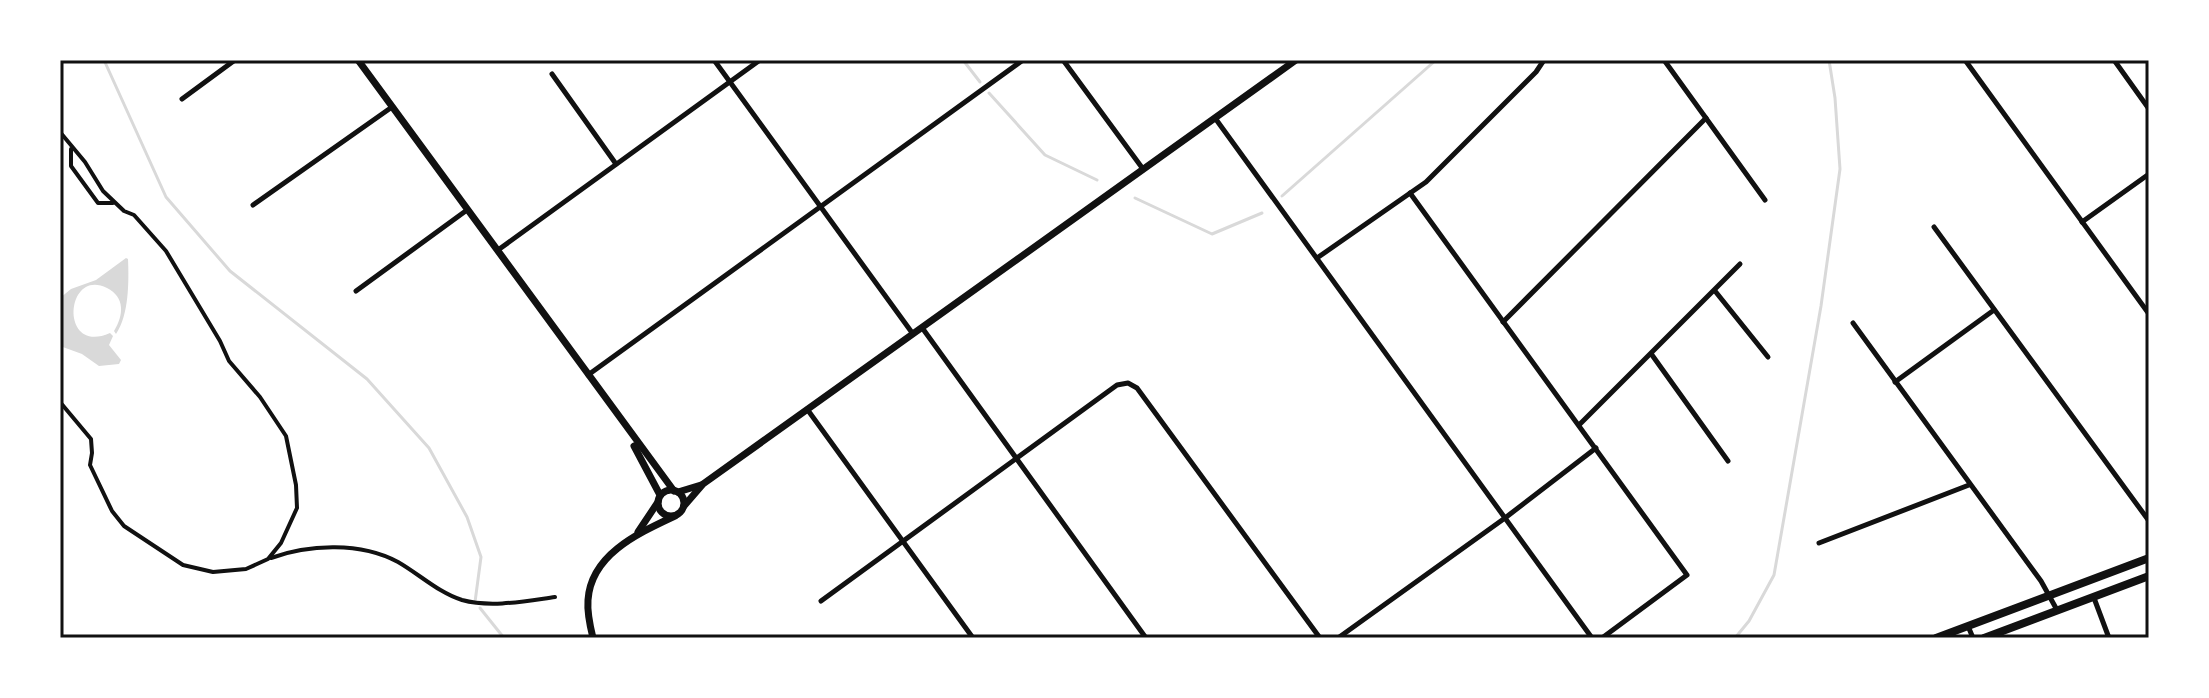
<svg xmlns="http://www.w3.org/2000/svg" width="2209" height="698" font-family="'Work Sans',sans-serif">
<rect width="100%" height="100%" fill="#fff"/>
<path fill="#d9d9d9" d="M 126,258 L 128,259 C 129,282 129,315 116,334 L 114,331 C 124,315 125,297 107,288 C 65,267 59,356 110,333 L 113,336 L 109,345 L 121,360 L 119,364 L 99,366 L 82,354 L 60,346 L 60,298 L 71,289 L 96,280 Z"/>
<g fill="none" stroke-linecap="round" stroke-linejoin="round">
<g stroke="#d9d9d9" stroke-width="3">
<polyline points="104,60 166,197 230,271 367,379 429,448 467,517 481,557 475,602"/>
<polyline points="963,60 980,82"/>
<polyline points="989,93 1045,155 1097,180"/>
<polyline points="1282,196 1436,60"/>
<polyline points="1135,198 1212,234 1262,213"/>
<polyline points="480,608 504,638"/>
<polyline points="1735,638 1749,621 1774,575 1821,306 1840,169 1835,98 1829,60"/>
</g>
<g stroke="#111" stroke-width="4">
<polyline points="60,132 85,162 103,191 124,211 134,215 166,251 220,341 229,361 260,397 286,436 296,485 297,508 281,543 268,559 246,569 213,572 183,565 124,526 112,511 90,465 92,453 91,439 60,402"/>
<polyline points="71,149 71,166 98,203 113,203"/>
<path d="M 271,558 C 309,544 361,542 398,562 C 419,574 439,593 462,600 C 491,608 526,601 555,597"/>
</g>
<g stroke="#111" stroke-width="5">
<polyline points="714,60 913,334"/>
<polyline points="1063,60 1143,169"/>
<polyline points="1664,60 1765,200"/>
<polyline points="1965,60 2149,314"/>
<polyline points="2114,60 2149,109"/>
<polyline points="552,74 616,164"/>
<polyline points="182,99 235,60"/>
<polyline points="1215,118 1592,638"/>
<polyline points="1410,193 1687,575 1602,638"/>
<polyline points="253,205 392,107"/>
<polyline points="2082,222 2149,174"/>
<polyline points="1934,227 2149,521"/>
<polyline points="498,250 760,60"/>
<polyline points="1317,258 1426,182 1536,72 1544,60"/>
<polyline points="356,291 467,210"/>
<polyline points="1715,291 1768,357"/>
<polyline points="1503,322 1706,118"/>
<polyline points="1853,323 2041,581 2057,610"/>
<polyline points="923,329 1146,638"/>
<polyline points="1652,355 1728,461"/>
<polyline points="588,375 1023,60"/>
<polyline points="1895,382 1994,310"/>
<polyline points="807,409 973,638"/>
<polyline points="1579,425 1740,264"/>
<polyline points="1819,543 1969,485"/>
<polyline points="2094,598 2109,638"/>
<polyline points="821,601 1117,385 1128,383 1137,388 1320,638"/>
<polyline points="1968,626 1973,638"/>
<polyline points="1338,638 1505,518 1596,448"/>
</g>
<g stroke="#111" stroke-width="7">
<polyline points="358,60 674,491"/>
<polyline points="634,446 660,495"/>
</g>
<g stroke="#111" stroke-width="7">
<circle cx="671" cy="503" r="13"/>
<polyline points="678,492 701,485"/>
<polyline points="684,506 703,484 1296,60"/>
<polyline points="638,532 658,502"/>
<path d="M 593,638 C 590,626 587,613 588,600 C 591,554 639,533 675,516"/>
</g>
<g stroke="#111" stroke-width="8">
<polyline points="1936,638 2149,558"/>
<polyline points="1984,638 2149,576"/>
</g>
</g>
<rect width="2209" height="698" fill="none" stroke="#ffffff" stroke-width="124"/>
<rect x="62" y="62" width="2085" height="574" fill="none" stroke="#111" stroke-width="3"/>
</svg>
